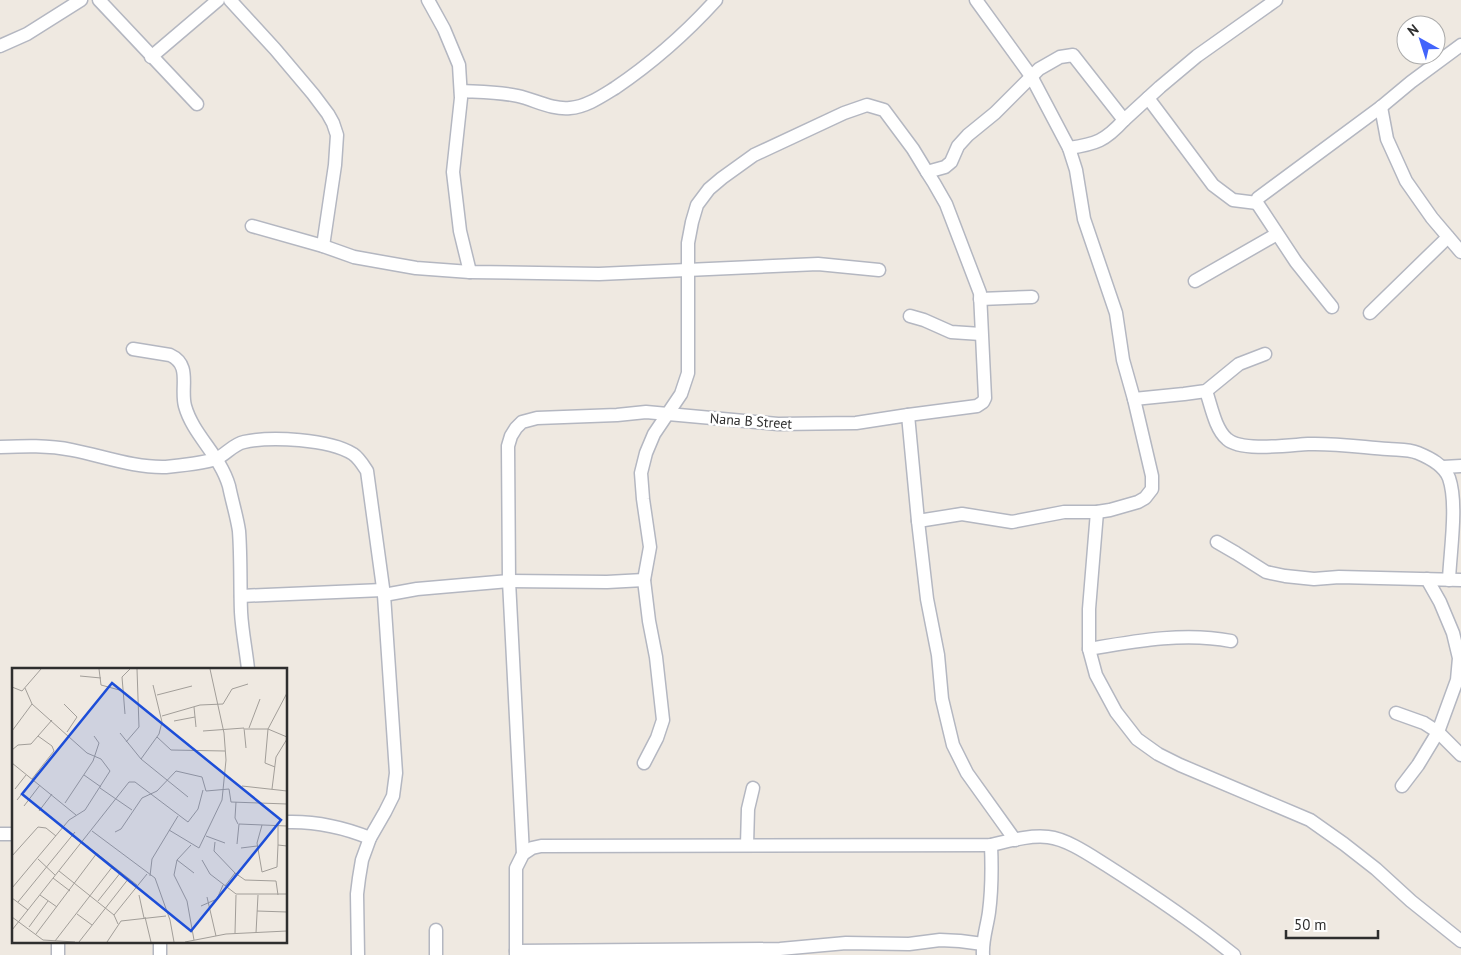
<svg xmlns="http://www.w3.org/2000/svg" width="1461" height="955" font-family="'PT Sans',sans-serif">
<rect width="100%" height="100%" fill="#efe9e1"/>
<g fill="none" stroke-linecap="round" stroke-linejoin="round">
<g stroke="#b4b7c1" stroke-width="15">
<g id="minor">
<polyline points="99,0 197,104"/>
<polyline points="230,0 275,49 313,94 328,114 333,123 337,135 335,165 323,246"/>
<polyline points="428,0 444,29 459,65 461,98 453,172 460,231 470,272"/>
<polyline points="0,46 27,34 81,0"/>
<polyline points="151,57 218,0"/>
<path d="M 461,91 C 480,92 500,92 518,96 C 535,100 553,110 570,108 C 586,107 602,96 615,88 C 652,63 686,33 716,0"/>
<polyline points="1148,98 1166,122 1213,185 1233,200 1257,203"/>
<polyline points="1381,107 1387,139 1406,181 1432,218 1461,252"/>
<path d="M 1069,148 C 1096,144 1105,141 1124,120"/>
<polyline points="252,226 323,246 354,257 416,268 470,272 599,274 818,264 879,270"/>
<polyline points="1195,281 1277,234"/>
<polyline points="980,299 1032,297"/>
<polyline points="1332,307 1296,262 1257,203 1258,198 1381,107 1411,82 1461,45"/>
<polyline points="1370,313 1448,237"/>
<polyline points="910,316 924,320 951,332 981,334"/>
<path d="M 133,349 L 170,355 C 192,365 180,387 185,406 C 193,435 220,455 229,486 C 232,501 237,517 239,531 C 241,558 240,585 241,612 C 242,631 246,650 248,669"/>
<path d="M 1206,391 C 1211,405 1215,429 1227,439 C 1241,452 1290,445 1308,444 C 1335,443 1361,447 1388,449 C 1398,450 1408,449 1418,453 C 1430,458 1444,465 1449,478 C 1458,504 1450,552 1449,580"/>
<polyline points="1134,399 1184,394 1206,391 1239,364 1265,354"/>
<polyline points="908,415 918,521 927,599 938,655 942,699 953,745 967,773 1015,840"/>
<path d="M 0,447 C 24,446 48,445 72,450 C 103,456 134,468 166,467 C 176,466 211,462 218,458 C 227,453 234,444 244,442 C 271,436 329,439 353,454 C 359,458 363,465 367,471 L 384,595 L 396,773 L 393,796 L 385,812 L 370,838 L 362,860 L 359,878 L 357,894 L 358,955"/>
<polyline points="1443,467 1461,466"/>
<polyline points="1097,512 1089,609 1089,649 1096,675 1116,712 1137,739 1158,754 1180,765 1310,820 1344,844 1376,869 1411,901 1461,941"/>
<polyline points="918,521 962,514 1012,522 1064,512 1097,512 1110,510 1138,502 1145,498 1152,489 1152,476 1134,399 1123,360 1116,313 1084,219 1076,170 1069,148 1031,76 976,0"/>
<polyline points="1217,542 1236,553 1266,572 1285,576 1314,579 1339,577 1461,580"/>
<polyline points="384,595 417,589 509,581 607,582 644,580"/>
<polyline points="241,596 383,590"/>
<path d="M 1089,649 C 1136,641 1184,632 1231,641"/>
<polyline points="1396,713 1424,723 1438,732 1461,755"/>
<polyline points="644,763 657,738 663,720 656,657 649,621 644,580 650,547 643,499 641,473 646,453 654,434 681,394 688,373 688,243 692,222 697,205 709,189 722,178 754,155 844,113 867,105 884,110 913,149 927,172 945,167 951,162 958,146 968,135 995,113 1039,69 1060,57 1073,55 1124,120 1160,87 1197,56 1276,0"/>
<polyline points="1402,786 1418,765 1438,732 1457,680 1459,658 1453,633 1440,602 1427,579"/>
<path d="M 286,822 C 316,821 343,827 370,838"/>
<polyline points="0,834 14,834"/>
<polyline points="747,845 748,809 753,788"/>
<polyline points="523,854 509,581 508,446 511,436 516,428 522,422 537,418 617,415 646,412 778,424 856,423 908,415 977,406 983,402 985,398 980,293 946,204 934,183 927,172"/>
<polyline points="436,930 436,955"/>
<polyline points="58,941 58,955"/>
<polyline points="160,941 160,955"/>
<polyline points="516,951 780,949 846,943 909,944 940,940 960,941 983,944"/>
<path d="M 516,955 L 516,868 L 523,854 L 532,848 L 541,846 L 991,845 C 1009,841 1029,835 1048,837 C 1067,839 1090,855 1106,865 C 1150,893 1193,922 1234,955"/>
<path d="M 983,955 C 982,940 987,927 989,912 C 992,889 992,868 991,845"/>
</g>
</g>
<use href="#minor" stroke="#fff" stroke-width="12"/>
</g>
<g text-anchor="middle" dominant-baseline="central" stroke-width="5" stroke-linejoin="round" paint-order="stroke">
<g font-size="14" fill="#2e2e2e" stroke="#fff">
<text transform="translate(751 421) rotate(4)">Nana B Street</text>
</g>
</g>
<g transform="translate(12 668)">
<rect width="275" height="275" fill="#efe9e1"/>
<path fill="none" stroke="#a29e99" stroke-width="1" d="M 87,1 L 89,17 L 111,23M 68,8 L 89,10M 0,19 L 10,23 L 29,1M 145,27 L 180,18M 52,36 L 65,49 L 55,64M 182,39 L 184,59M 113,46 L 110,9 L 118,1M 150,48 L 188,37 L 211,36 L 220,21 L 236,16M 162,53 L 183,49M 237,60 L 248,31M 233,61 L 256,61 L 275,69M 0,63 L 20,36M 191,63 L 232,60 L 234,80M 108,65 L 129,91 L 176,129M 145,69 L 159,82 L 213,83M 114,74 L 127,59 L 125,1M 0,82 L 6,77 L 19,76 L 40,52M 129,91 L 147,66 L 150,54 L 141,17M 0,95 L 64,147M 263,99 L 253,95 L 256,61 L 275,25M 72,107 L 89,119M 20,111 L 42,83 L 40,78 L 26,68M 230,118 L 275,123M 88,120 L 120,142M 3,121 L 14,107M 260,121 L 264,89 L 275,71M 5,132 L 21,112M 224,134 L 223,150 L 226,156M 53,135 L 81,93 L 87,75 L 82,68M 12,138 L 28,117M 27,143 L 40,126M 250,157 L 245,175 L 250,204 L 265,199 L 266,177 L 275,178M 266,157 L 266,177M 157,162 L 187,180 L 210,132 L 214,92 L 212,65 L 198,1M 80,163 L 143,210 L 158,252 L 162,274M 103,164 L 109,161 L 130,130 L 145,123 L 164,103 L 190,109 L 194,123 L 217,121 L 219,134 L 275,136M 194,168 L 213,175M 70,174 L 125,217M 203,174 L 202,183 L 223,205 L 213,218M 225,176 L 227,156 L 275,158M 179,177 L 165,192 L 162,207 L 175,233 L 182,272M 229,180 L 245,178M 0,188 L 26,159 L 34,160 L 44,168M 26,191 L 43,207M 165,192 L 182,205M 190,192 L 198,206 L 224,226 L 275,226M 47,203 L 102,247 L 106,256M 223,205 L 233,212 L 264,213 L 266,227M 138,208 L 140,191 L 166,148M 41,210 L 58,223M 0,220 L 57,152 L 73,142 L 98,103 L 89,91 L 75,85 L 20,36 L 13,20M 28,227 L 45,239M 127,227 L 132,250M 195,229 L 204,268M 0,230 L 16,242M 86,233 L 109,204M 6,234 L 63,164M 189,238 L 205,231 L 211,217M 245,243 L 275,244M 65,246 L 80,257M 102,247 L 135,206M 0,249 L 31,272 L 63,274M 133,249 L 139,274M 17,259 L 36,233M 0,262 L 117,114 L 123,114 L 176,154 L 186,141 L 191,122M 223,265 L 224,227M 244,265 L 246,227M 24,266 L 85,185M 43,273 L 101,198M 67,274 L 117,210M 95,274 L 109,253 L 154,248M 173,274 L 214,266 L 275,263"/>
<path fill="#1d4ed8" fill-opacity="0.15" stroke="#1d4ed8" stroke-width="2.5" d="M 100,15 L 269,152 L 179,263 L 10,126 Z"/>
<rect width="275" height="275" fill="none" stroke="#2e2e2e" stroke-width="2.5"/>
</g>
<g transform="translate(1421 40) rotate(321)"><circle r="24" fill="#ffffff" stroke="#ababab"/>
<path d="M0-4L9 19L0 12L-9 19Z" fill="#4264fb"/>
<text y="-8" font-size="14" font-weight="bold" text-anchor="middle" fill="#2e2e2e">N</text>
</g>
<path d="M1286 930v8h92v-8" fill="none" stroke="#2e2e2e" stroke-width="2.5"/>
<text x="1294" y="930" font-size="15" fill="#2e2e2e" stroke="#ffffff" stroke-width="4" paint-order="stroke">50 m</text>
</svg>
